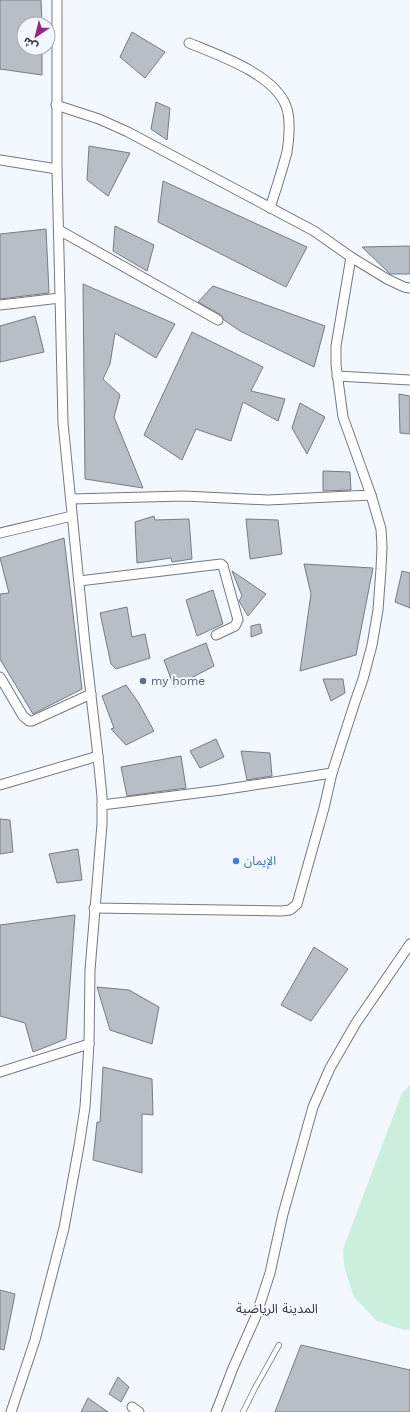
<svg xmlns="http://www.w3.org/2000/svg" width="410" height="1412" font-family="'Work Sans','Noto Sans Arabic',sans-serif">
<rect width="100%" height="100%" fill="#f3f8fe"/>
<polygon fill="#cbeedd" points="410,1085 410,1329 404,1330 377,1321 354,1297 344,1266 343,1249 402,1093"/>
<g fill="#b8bec6" stroke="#777c83">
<polygon points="0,0 41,0 42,24 24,24 24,48 42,48 42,75 0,69"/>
<polygon points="132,32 165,52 145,78 120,57"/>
<polygon points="156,102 170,108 167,140 151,129"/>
<polygon points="89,146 130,153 108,196 87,180"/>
<polygon points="163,181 307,247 286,287 158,222"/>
<polygon points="115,226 154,245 147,271 113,251"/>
<polygon points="46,229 49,293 0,299 0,234"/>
<polygon points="410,246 410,274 390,274 362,247"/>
<polygon points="83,284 175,324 156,358 115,333 110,364 103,379 120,395 114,417 143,488 85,479"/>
<polygon points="213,286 325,326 314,367 240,331 224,320 221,315 198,302"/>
<polygon points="35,316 44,352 0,362 0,326"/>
<polygon points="192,332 263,367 251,391 285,399 278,421 243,402 231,441 196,429 182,460 144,435"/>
<polygon points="399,394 410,396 410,434 400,433"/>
<polygon points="300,403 325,417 307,454 292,428"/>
<polygon points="323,471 350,472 351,490 323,491"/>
<polygon points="154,516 155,520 189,519 192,559 172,562 171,558 137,563 135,522"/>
<polygon points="246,519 278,520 282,554 250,559"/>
<polygon points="64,538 82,689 33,714 0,659 0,594 9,593 0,558"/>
<polygon points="304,564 373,568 356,655 300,671 311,594"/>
<polygon points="232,571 266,594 248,616 239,601 242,596"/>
<polygon points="402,571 410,573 410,608 395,602"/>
<polygon points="213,590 223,624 197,636 186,600"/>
<polygon points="127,607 132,637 145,634 150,658 116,669 111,664 100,613"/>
<polygon points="260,624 262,633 251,637 251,626"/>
<polygon points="206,643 214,666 174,687 164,660"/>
<polygon points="323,679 343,679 345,693 331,701"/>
<polygon points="126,685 138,702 154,731 126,745 111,729 114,728 102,696"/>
<polygon points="216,739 224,757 200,768 190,751"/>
<polygon points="241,751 270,753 272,776 247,780"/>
<polygon points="181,756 186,788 127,796 121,767"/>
<polygon points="0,819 10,820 13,852 0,854"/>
<polygon points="78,849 82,880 57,883 49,854"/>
<polygon points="75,915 66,1039 33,1052 25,1023 0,1016 0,925"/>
<polygon points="314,947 348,969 311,1021 281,1005"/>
<polygon points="97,987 129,990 159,1007 152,1044 110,1030"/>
<polygon points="103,1067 152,1079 153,1115 142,1114 142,1173 93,1160 97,1122 100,1122"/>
<polygon points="0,1290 15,1294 4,1350 0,1349"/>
<polygon points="301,1345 410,1370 410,1412 275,1412"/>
<polygon points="118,1377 129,1387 121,1402 109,1394"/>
<polygon points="88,1398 108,1412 81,1412"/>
</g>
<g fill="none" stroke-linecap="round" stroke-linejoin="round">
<g stroke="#747980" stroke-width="6">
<polyline id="service" points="243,1412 255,1388 279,1345"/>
</g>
<g stroke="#747980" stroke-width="11">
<g id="minor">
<path d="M 189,43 C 218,55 274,74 286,106 C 291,118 289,140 287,152 C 282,171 276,189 270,208"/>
<polyline points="56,105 99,119 128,132 314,231 351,257 387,279 404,287 410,288"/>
<polyline points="0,160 57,169"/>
<polyline points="59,230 218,320"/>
<polyline points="0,305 60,298"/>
<polyline points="337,376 410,380"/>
<polyline points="71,499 184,496 268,500 371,495 343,417 336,365 336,346 351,257"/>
<polyline points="0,533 72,516"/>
<polyline points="79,581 221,564 223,566 238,620 235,626 216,635"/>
<polyline points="0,677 23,716 29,721 32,721 91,694"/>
<polyline points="0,785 98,756"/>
<polyline points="102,805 221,790 332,773"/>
<polyline points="94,908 281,911 290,910 297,904 324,808 332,773 355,702 363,679 372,645 378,610 381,569 382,547 381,529 371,495"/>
<polyline points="0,1072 89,1044"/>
<polyline points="132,1407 139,1412"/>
<polyline points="11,1412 35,1340 64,1228 79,1146 85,1107 89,1044 90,970 102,824 102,797 98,756 85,644 63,423 57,169 57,0"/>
<polyline points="216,1412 233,1368 256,1316 270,1273 283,1214 313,1107 330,1068 356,1023 410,944"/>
</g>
</g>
<use href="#service" stroke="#fff" stroke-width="4.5"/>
<use href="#minor" stroke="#fff" stroke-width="9"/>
</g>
<circle fill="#5c6f8a" stroke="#f3f8fe" stroke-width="1.5" cx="143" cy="681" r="4"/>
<circle fill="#3f7fe0" stroke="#f3f8fe" stroke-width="1.5" cx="236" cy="861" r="4"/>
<g text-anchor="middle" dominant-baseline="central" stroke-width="4" stroke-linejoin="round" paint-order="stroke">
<g font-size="12" fill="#4e5e75" stroke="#f3f8fe" text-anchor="start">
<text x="151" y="681">my home</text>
</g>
<g font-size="12" fill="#366cbe" stroke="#f3f8fe" text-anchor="start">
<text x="244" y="861">الإيمان</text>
</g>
<g font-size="13" fill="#34373a" stroke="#f3f8fe">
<text x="277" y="1308">المدينة الرياضية</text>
</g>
</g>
<g transform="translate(36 36) rotate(215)"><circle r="19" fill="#f3f8fe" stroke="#a7abb0"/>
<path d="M0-3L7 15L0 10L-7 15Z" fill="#9b2681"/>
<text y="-6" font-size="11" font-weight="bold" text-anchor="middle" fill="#34373a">ش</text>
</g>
</svg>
